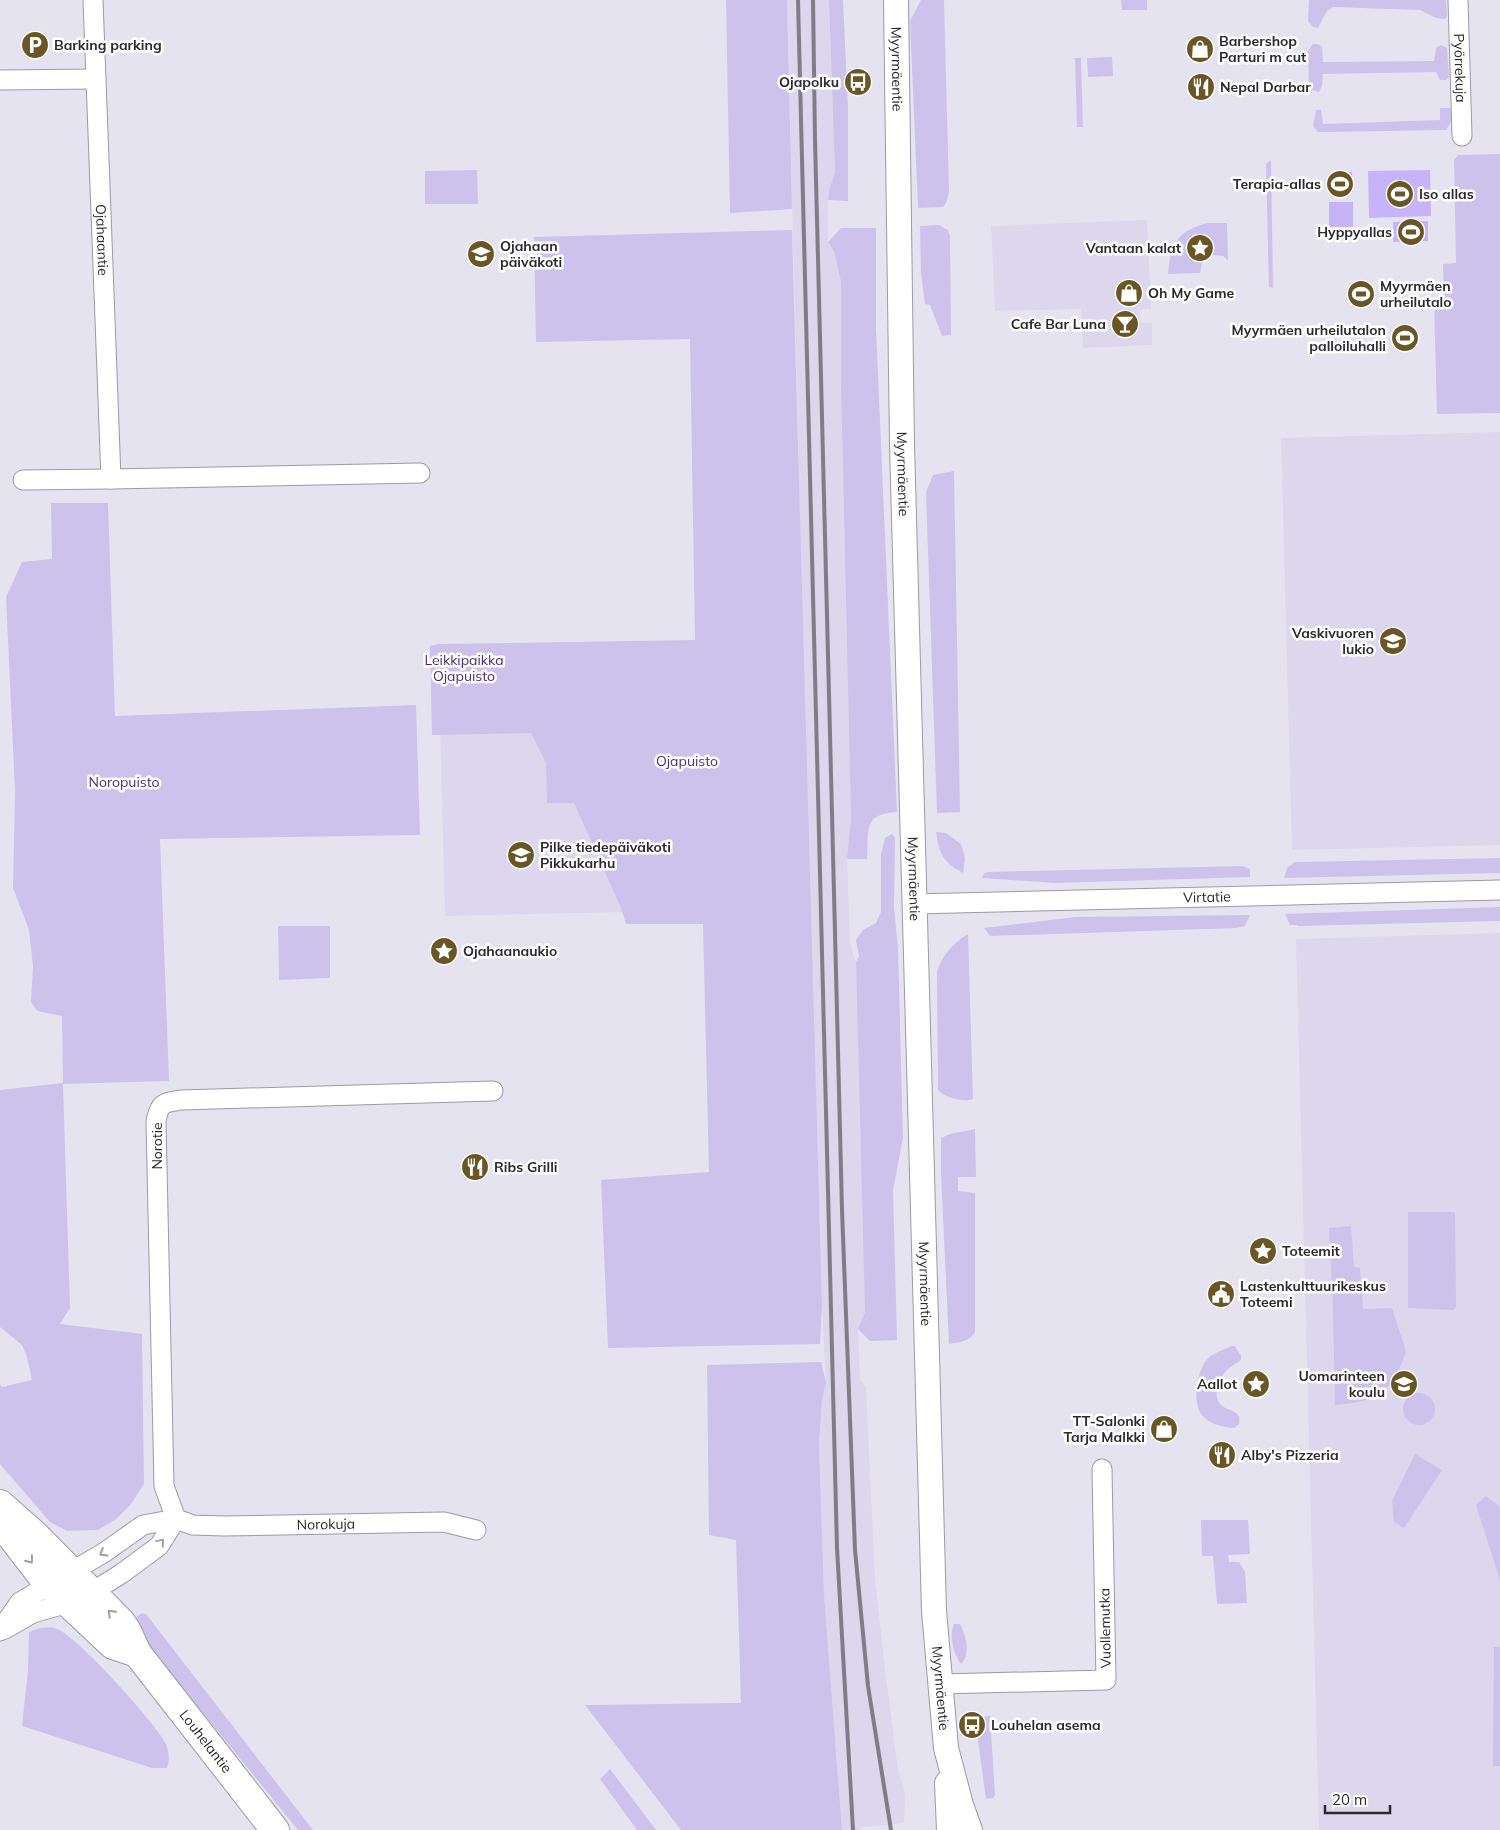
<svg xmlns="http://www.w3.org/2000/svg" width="1500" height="1830" font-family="Mulish,sans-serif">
<rect width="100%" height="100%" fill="#e6e3f1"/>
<g fill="#dcd7ed">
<polygon points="787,0 829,0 835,172 829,190 828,200 828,242 834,251 841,282 841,384 851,819 847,859 850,943 856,962 863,1219 865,1312 858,1329 860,1379 866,1387 875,1580 884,1660 898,1770 905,1793 904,1823 863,1827 859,1830 842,1830 824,1594 819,1444 822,1400 826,1382 822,1306 807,804"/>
<polygon points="1147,220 1151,309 1140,310 1140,322 1152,323 1152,345 1083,348 1081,309 995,311 991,226"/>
<polygon points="1500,432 1500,845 1292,850 1281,438"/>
<polygon points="541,723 574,803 623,912 445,916 440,726"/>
<polygon points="1500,933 1500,1830 1319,1830 1296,939"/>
</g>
<g fill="#cdc2ec">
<polygon points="726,0 787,0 792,209 730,213"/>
<polygon points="829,0 843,0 848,107 848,201 828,200 829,190 835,172"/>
<polygon points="921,0 944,0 949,192 946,203 943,207 918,208 910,21"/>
<polygon points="1121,0 1147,0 1147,10 1122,10"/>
<polygon points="1309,0 1446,0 1447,17 1445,19 1436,18 1420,10 1333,7 1327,11 1318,28 1313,27 1308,21"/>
<polygon points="1313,44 1318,44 1322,47 1323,62 1434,61 1436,48 1441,45 1447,48 1449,77 1446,80 1440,80 1436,72 1323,74 1322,86 1319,92 1312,90 1309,86 1308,51"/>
<polygon points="1112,57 1113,76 1088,77 1087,58"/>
<polygon points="1075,58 1081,58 1083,127 1077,127"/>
<polygon points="1440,108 1451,108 1451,122 1446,130 1328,132 1318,132 1313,126 1316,110 1321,110 1323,124 1440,120"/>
<polygon points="1500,154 1500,413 1437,414 1434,301 1444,300 1443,264 1456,263 1454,160 1458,155"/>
<polygon points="1271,160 1273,288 1269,287 1266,164"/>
<polygon points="477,170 478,204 425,204 425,171"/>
<path d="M 1208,223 L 1227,223 L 1228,260 L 1223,256 L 1212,255 L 1202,262 L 1200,273 L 1168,274 C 1170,244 1178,230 1208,223 Z"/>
<polygon points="939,225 948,230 950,236 951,335 942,336 930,305 925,304 921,273 920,226"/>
<path d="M 841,228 L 876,228 L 876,329 L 897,812 C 862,814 869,831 867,859 L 847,859 L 851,819 L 841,384 L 841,282 L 834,251 L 828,242 Z"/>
<polygon points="792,230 822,1306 820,1344 608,1348 601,1180 709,1172 703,924 626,924 621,908 574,803 547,803 546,763 531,733 432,735 430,646 439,644 695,640 690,339 536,342 534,237"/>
<polygon points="954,471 960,812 937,813 926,492 933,475"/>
<polygon points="51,503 108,503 115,716 416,705 420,835 160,839 169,1081 63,1084 70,1308 60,1324 142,1334 144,1484 131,1504 116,1519 98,1530 67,1531 50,1522 0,1464 0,1384 2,1387 32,1380 27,1357 22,1345 0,1327 0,1090 63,1083 62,1016 37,1011 31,1002 33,966 29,930 13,888 15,790 6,597 22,562 52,559"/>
<path d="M 936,832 L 946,833 L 961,844 L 965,858 L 963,873 C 943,863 939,853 936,832 Z"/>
<polygon points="892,834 895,838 894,907 898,949 903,1138 893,1190 897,1340 870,1341 858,1329 865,1312 856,962 859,956 856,940 863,930 876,923 881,912 881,854 885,838"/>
<polygon points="1500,858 1500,873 1284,878 1287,868 1295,862"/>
<polygon points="1243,866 1250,869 1250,877 1055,883 982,878 984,873 989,872"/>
<polygon points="1500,907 1500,921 1298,926 1297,925 1290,925 1285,914"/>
<polygon points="1250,915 1245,926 1236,928 990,936 984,928 1075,917"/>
<polygon points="278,926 330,926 330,978 279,980"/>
<path d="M 968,934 L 973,1099 C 964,1103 944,1097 938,1090 L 937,972 C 942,955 953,943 968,934 Z"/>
<path d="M 975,1129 L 976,1177 L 958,1177 L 958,1191 L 975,1193 L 975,1332 C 969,1342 960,1342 949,1344 L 941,1174 L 941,1138 L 950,1134 Z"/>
<polygon points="1408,1212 1453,1212 1455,1213 1456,1307 1453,1310 1408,1308"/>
<path d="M 1351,1226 L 1354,1267 L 1360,1268 L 1363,1309 L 1392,1308 L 1406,1351 C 1404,1358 1401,1365 1397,1373 C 1384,1399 1362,1403 1335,1405 L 1333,1311 L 1329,1228 Z"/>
<path d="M 1232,1346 L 1235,1346 L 1241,1356 L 1241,1360 C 1237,1364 1232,1365 1228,1369 C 1219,1378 1211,1396 1222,1406 C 1226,1409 1232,1410 1236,1413 C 1240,1416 1240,1420 1239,1424 L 1234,1428 C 1223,1427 1206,1424 1200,1412 C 1193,1398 1197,1375 1205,1362 C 1210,1354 1223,1350 1232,1346 Z"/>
<polygon points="821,1362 826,1382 822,1400 819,1444 824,1594 842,1830 681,1830 585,1705 741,1703 736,1540 709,1535 707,1365"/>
<circle cx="1419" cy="1409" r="16"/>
<polygon points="1415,1454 1442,1470 1404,1528 1394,1522 1392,1501"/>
<polygon points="1486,1496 1500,1507 1500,1580 1476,1505"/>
<polygon points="1201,1520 1248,1520 1250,1554 1228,1555 1229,1562 1239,1562 1245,1572 1247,1603 1217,1604 1213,1556 1202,1556"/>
<polygon points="142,1613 146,1614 313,1830 298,1830 168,1670 131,1621"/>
<path d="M 954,1624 L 960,1624 C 966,1635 971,1654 961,1664 C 953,1654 949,1635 954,1624 Z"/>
<path d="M 40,1628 C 44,1628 51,1627 55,1628 C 75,1633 154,1722 165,1742 C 169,1751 170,1760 167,1768 L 152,1768 L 22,1726 L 28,1671 L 29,1632 Z"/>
<polygon points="1494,1647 1500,1647 1500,1766 1493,1766"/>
<polygon points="990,1716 995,1795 993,1798 986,1799 975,1718"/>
<polygon points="610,1769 656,1830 637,1830 600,1779"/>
</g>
<g fill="#c7b4f8">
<polygon points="1430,170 1431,216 1369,218 1368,171"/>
<polygon points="1340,172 1352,172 1353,192 1343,193 1343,188 1338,188 1338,193 1328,192 1327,181 1340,180"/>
<rect x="1329" y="202" width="24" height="25"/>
<polygon points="1428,221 1428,241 1393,242 1393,222"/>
</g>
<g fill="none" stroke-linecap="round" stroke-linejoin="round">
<g stroke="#9c99a6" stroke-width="21">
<g id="minor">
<path id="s1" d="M 93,0 L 111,479 L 420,473"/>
<path id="s2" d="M 1458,0 L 1462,136"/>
<polyline points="0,80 96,79"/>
<polyline points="23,480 111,479"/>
<path id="s3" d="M 913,904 L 1500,890"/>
<path d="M 176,1519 L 164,1486 L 156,1121 C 160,1102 163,1103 181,1100 L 493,1091"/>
<polyline points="5,1629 33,1613 68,1603 92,1592 121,1574 159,1546 176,1519"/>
<path id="s4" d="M 0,1631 L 20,1602 L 105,1552 L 143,1525 L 176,1519 L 193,1525 L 224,1526 L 444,1522 L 476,1530"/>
<polyline points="940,1684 1106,1680 1102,1469"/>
</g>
</g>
<g stroke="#9c99a6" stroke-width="26">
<g id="tertiary">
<path id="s5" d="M 896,0 L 902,445 L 934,1611 L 946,1748 L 961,1805 L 970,1830"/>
<polyline points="947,1783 949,1830"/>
</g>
</g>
<g stroke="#9c99a6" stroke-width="30">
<g id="secondary">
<path id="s6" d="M 0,1504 L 36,1536 L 121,1622 L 127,1631 L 137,1653 L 275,1830"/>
<polyline points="0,1522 48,1584 113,1645 137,1653"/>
</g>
</g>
<use href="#minor" stroke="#fff" stroke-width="19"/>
<use href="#tertiary" stroke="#fff" stroke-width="24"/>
<use href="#secondary" stroke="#fff" stroke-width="28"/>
<g stroke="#7f7d86" stroke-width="4">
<polyline points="798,0 837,1548 853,1830"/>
<polyline points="813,0 815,140 842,1210 855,1550 868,1686 891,1830"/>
</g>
</g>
<defs><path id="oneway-chevron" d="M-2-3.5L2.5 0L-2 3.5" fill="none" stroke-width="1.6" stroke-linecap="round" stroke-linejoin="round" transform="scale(1.25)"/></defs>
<g stroke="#a09fa1">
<use href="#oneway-chevron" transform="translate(161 1542) rotate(-50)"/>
<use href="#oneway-chevron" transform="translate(103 1553) rotate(148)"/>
<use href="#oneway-chevron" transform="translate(30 1560) rotate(52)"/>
<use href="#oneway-chevron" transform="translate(111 1613) rotate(-134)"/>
</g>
<defs>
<g id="parking-disc" transform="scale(1.4375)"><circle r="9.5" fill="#6a5524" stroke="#fff"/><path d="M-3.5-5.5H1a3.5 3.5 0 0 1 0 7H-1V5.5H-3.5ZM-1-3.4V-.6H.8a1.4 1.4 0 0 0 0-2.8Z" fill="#fff"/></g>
<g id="shop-disc" transform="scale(1.4375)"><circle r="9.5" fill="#6a5524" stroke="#fff"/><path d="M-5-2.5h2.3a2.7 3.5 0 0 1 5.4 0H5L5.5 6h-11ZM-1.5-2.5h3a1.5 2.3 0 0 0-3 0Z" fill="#fff"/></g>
<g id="bus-disc" transform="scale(1.4375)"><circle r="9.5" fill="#6a5524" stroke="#fff"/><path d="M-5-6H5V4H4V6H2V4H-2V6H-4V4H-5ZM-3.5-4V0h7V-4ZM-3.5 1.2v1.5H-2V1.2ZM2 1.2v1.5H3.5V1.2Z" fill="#fff"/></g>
<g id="restaurant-disc" transform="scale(1.4375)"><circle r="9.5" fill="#6a5524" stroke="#fff"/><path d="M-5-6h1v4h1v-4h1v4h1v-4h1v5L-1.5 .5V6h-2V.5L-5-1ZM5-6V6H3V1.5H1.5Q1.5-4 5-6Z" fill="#fff"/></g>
<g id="stadium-disc" transform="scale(1.4375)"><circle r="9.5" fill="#6a5524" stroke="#fff"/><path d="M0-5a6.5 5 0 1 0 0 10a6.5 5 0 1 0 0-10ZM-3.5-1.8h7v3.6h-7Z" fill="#fff"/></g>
<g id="sight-disc" transform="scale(1.4375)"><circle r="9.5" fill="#6a5524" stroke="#fff"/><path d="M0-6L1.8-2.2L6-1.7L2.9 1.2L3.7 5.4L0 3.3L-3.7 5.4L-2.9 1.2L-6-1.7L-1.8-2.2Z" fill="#fff"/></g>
<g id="school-disc" transform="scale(1.4375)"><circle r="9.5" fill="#6a5524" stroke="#fff"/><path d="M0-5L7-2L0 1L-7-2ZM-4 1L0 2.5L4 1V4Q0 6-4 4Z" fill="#fff"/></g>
<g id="bar-disc" transform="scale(1.4375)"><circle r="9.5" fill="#6a5524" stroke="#fff"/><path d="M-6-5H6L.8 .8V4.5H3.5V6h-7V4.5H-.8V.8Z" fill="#fff"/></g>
<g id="civic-disc" transform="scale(1.4375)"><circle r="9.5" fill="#6a5524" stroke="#fff"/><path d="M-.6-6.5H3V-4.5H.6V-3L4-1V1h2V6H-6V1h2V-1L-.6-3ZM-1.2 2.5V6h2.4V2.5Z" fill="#fff"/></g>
</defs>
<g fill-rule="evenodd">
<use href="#parking-disc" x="35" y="45"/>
<use href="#shop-disc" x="1200" y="49"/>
<use href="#bus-disc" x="858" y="82"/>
<use href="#restaurant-disc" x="1201" y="87"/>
<use href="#stadium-disc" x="1340" y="184"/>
<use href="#stadium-disc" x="1400" y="194"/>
<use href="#stadium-disc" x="1411" y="232"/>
<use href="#sight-disc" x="1200" y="248"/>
<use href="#school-disc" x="481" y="254"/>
<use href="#shop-disc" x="1129" y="293"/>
<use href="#stadium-disc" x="1361" y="294"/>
<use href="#bar-disc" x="1125" y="324"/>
<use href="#stadium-disc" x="1405" y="338"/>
<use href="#school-disc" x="1393" y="641"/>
<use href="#school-disc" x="521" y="855"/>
<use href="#sight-disc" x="444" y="951"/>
<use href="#restaurant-disc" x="475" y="1167"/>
<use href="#sight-disc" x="1263" y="1251"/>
<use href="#civic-disc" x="1221" y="1294"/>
<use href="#sight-disc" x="1256" y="1384"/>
<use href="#school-disc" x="1404" y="1384"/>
<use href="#shop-disc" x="1164" y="1429"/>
<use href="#restaurant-disc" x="1222" y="1455"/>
<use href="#bus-disc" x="972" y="1725"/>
</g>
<g text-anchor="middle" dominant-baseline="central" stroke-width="5" stroke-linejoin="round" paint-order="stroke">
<g font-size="14" font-weight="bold" fill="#2b2a2f" stroke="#fff" text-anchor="start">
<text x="1219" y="41">Barbershop<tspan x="1219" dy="16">Parturi m cut</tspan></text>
<text x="54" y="45">Barking parking</text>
<text x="839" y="82" text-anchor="end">Ojapolku</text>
<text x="1220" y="87">Nepal Darbar</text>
<text x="1321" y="184" text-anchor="end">Terapia-allas</text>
<text x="1419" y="194">Iso allas</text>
<text x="1392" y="232" text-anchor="end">Hyppyallas</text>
<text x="500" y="246">Ojahaan<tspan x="500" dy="16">päiväkoti</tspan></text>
<text x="1181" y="248" text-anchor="end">Vantaan kalat</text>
<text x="1380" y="286">Myyrmäen<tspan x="1380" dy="16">urheilutalo</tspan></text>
<text x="1148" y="293">Oh My Game</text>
<text x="1106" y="324" text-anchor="end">Cafe Bar Luna</text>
<text x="1386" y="330" text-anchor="end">Myyrmäen urheilutalon<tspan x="1386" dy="16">palloiluhalli</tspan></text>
<text x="1374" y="633" text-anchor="end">Vaskivuoren<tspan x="1374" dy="16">lukio</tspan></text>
<text x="540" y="847">Pilke tiedepäiväkoti<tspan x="540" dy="16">Pikkukarhu</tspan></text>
<text x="463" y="951">Ojahaanaukio</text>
<text x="494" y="1167">Ribs Grilli</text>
<text x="1282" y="1251">Toteemit</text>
<text x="1240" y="1286">Lastenkulttuurikeskus<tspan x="1240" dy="16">Toteemi</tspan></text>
<text x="1385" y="1376" text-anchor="end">Uomarinteen<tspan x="1385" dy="16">koulu</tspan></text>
<text x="1237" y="1384" text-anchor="end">Aallot</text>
<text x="1145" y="1421" text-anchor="end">TT-Salonki<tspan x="1145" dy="16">Tarja Malkki</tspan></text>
<text x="1241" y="1455">Alby's Pizzeria</text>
<text x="991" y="1725">Louhelan asema</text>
</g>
<g font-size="14" fill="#2b2a2f" stroke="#fff">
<text stroke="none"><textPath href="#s2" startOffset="68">Pyörrekuja</textPath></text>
<text stroke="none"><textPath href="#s5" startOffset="69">Myyrmäentie</textPath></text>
<text stroke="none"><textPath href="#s1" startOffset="240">Ojahaantie</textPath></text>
<text stroke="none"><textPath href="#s5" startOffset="474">Myyrmäentie</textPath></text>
<text stroke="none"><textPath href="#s5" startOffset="879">Myyrmäentie</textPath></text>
<text stroke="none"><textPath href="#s3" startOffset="294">Virtatie</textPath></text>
<text transform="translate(157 1146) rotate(-90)">Norotie</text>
<text stroke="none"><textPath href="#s5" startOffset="1284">Myyrmäentie</textPath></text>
<text stroke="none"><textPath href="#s4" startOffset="365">Norokuja</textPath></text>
<text transform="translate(1105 1628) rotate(-91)">Vuollemutka</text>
<text stroke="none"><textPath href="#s5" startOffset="1689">Myyrmäentie</textPath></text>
<text stroke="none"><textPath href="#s6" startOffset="316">Louhelantie</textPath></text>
</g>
<g font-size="14" fill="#4a2e7c" stroke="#fff">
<text x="464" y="660">Leikkipaikka<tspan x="464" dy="16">Ojapuisto</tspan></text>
<text x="687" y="761">Ojapuisto</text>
<text x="124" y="782">Noropuisto</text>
</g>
</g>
<path d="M1325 1805v8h65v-8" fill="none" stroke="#2b2a2f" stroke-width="2.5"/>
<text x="1332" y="1805" font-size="15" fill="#2b2a2f" stroke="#ffffff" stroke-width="4" paint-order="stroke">20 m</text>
</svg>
